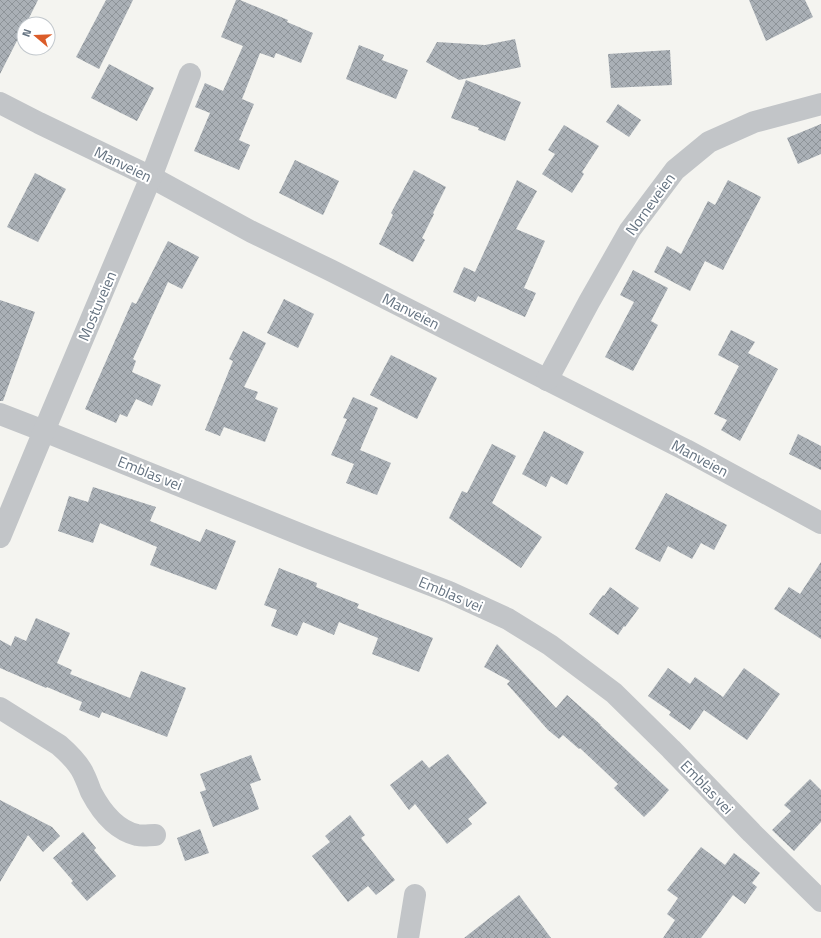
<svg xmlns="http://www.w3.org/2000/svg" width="821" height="938" font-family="'Titillium Web',sans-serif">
<defs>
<pattern id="building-cross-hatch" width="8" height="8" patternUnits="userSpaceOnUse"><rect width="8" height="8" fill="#aab0b6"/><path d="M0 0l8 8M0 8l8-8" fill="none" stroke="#8e9499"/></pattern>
</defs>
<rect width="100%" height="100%" fill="#f4f4f0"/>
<g fill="url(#building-cross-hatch)">
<polygon points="0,0 38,0 26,24 24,24 24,27 0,74"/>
<polygon points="106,0 133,0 99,69 76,57"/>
<polygon points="236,0 240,0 288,20 287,22 313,33 301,63 276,53 274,58 260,53 242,99 254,104 239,140 250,145 239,170 194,151 210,113 195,107 205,83 223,91 243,46 221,37"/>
<polygon points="749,0 805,0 813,17 766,41"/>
<polygon points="515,39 521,67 459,80 426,62 437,42 485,45"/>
<polygon points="359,45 384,55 382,60 408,70 396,99 346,79"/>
<polygon points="670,50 672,85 611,88 608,54"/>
<polygon points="109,64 154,88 137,121 91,98"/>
<polygon points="466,80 521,102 505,141 478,130 479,128 451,118"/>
<polygon points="618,104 641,120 629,137 606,122"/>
<polygon points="821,124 821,154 798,164 787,138"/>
<polygon points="564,125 599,146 582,172 584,174 572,193 542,174 555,154 548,150"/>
<polygon points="295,160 339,181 323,215 279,193"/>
<polygon points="414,170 446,187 433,213 434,214 422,238 425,240 413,262 379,244 393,215 391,213"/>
<polygon points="35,173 66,189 38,242 7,227"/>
<polygon points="517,180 537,191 516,229 545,241 524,288 536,293 525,317 478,296 475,302 453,292 464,267 475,272"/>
<polygon points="728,180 761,197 723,270 705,261 690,291 654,272 667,246 681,254 708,201 715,205"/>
<polygon points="168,241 199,257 182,289 168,282 133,359 136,361 132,372 161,385 152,406 136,399 127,417 120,414 116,423 85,409 132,302 136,304"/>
<polygon points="633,270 668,288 651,321 658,325 633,371 605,357 634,302 620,295"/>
<polygon points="284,299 314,314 298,348 267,333"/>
<polygon points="0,300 35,312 3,401 0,401"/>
<polygon points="731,330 755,342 748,353 778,369 740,441 721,430 727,420 714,414 739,366 718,355"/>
<polygon points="243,331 266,343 244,387 258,392 255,399 278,408 265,442 224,427 220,436 205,430 233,361 229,359"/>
<polygon points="391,355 437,378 417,419 370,395"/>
<polygon points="353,397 378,408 360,450 391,463 377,495 346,483 354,464 331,455 347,419 343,418"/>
<polygon points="544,431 584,452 567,485 551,476 546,487 522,474"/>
<polygon points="798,434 821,446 821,470 789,454"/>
<polygon points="492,444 516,456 492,503 542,537 521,568 477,538 449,518 462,491 467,493"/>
<polygon points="93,487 156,507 150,521 200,542 206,529 236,541 216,590 150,565 157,547 100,523 93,543 58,531 69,496 88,502"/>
<polygon points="666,493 727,525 714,550 701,543 692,559 668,546 660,562 635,549"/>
<polygon points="821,562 821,639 774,609 789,587 800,594"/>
<polygon points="279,568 317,583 316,587 359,604 357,608 433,638 419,672 372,654 378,638 339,622 334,635 303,622 297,636 271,626 277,610 264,605"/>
<polygon points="610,587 639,608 625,627 624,626 618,635 589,614 603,595 604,596"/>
<polygon points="36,618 70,633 57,663 72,670 70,674 130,698 141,671 186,688 167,737 102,712 99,718 79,710 82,702 47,687 46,688 0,668 0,640 11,646 15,636 26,641"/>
<polygon points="497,644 556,708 567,695 601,725 600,725 669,790 656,805 644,817 614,788 618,784 580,748 579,749 563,735 559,739 548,730 507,684 510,681 484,667"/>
<polygon points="668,668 690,684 695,677 723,697 744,668 780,694 747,740 704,710 690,730 669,715 671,712 648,696"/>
<polygon points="448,754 487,803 468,819 472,824 447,844 415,804 409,810 390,785 422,760 429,768"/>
<polygon points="251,755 261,780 250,784 259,809 213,827 200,792 206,790 200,774"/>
<polygon points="810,779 821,790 821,822 794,851 772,830 791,811 784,805"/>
<polygon points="0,800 52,827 60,836 43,852 28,835 0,882"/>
<polygon points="350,815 365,835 361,838 395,880 376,895 368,886 348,902 312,856 330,842 325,836"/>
<polygon points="200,829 209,853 185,861 177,838"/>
<polygon points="83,832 96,848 94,850 116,876 87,901 71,883 73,881 53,858"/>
<polygon points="701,847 725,865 734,853 760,873 752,883 757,887 745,904 733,895 701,938 663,938 675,920 667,914 678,898 667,890"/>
<polygon points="519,895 551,938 464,938"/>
</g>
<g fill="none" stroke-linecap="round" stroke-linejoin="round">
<g stroke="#c2c5c8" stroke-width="22">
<polyline points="0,103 39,123 151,177 252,232 330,270 686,450 821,523"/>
<polyline points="547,380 589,302 630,230 675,170 709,142 754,122 821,104"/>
<polyline points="0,414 44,431 312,539 449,592 508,619 550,645 614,693 671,749 752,833 821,901"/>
<polyline points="0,537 44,431 151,177 190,74"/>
<path d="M 0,708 L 59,745 C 67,752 80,765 84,775 C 87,781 89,787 91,792 C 101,811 115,830 137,835 C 143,836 149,835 155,835"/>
<polyline points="408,938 415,895"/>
</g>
</g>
<g text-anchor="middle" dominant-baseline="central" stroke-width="4" stroke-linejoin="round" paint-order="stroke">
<g font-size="15" fill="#647280" stroke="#fff">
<text transform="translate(123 164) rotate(26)">Manveien</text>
<text transform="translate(650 204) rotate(-54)">Norneveien</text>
<text transform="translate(97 306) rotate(-67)">Mostuveien</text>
<text transform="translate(411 311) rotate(27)">Manveien</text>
<text transform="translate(700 458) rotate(28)">Manveien</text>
<text transform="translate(150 473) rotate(22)">Emblas vei</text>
<text transform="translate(451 594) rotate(23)">Emblas vei</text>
<text transform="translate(707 787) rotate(46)">Emblas vei</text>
</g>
</g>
<g transform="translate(36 36) rotate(289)"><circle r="19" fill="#ffffff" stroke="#c1c7cc"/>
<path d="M0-3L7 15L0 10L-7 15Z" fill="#db5c29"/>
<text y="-6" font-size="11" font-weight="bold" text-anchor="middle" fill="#647280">N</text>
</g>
</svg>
